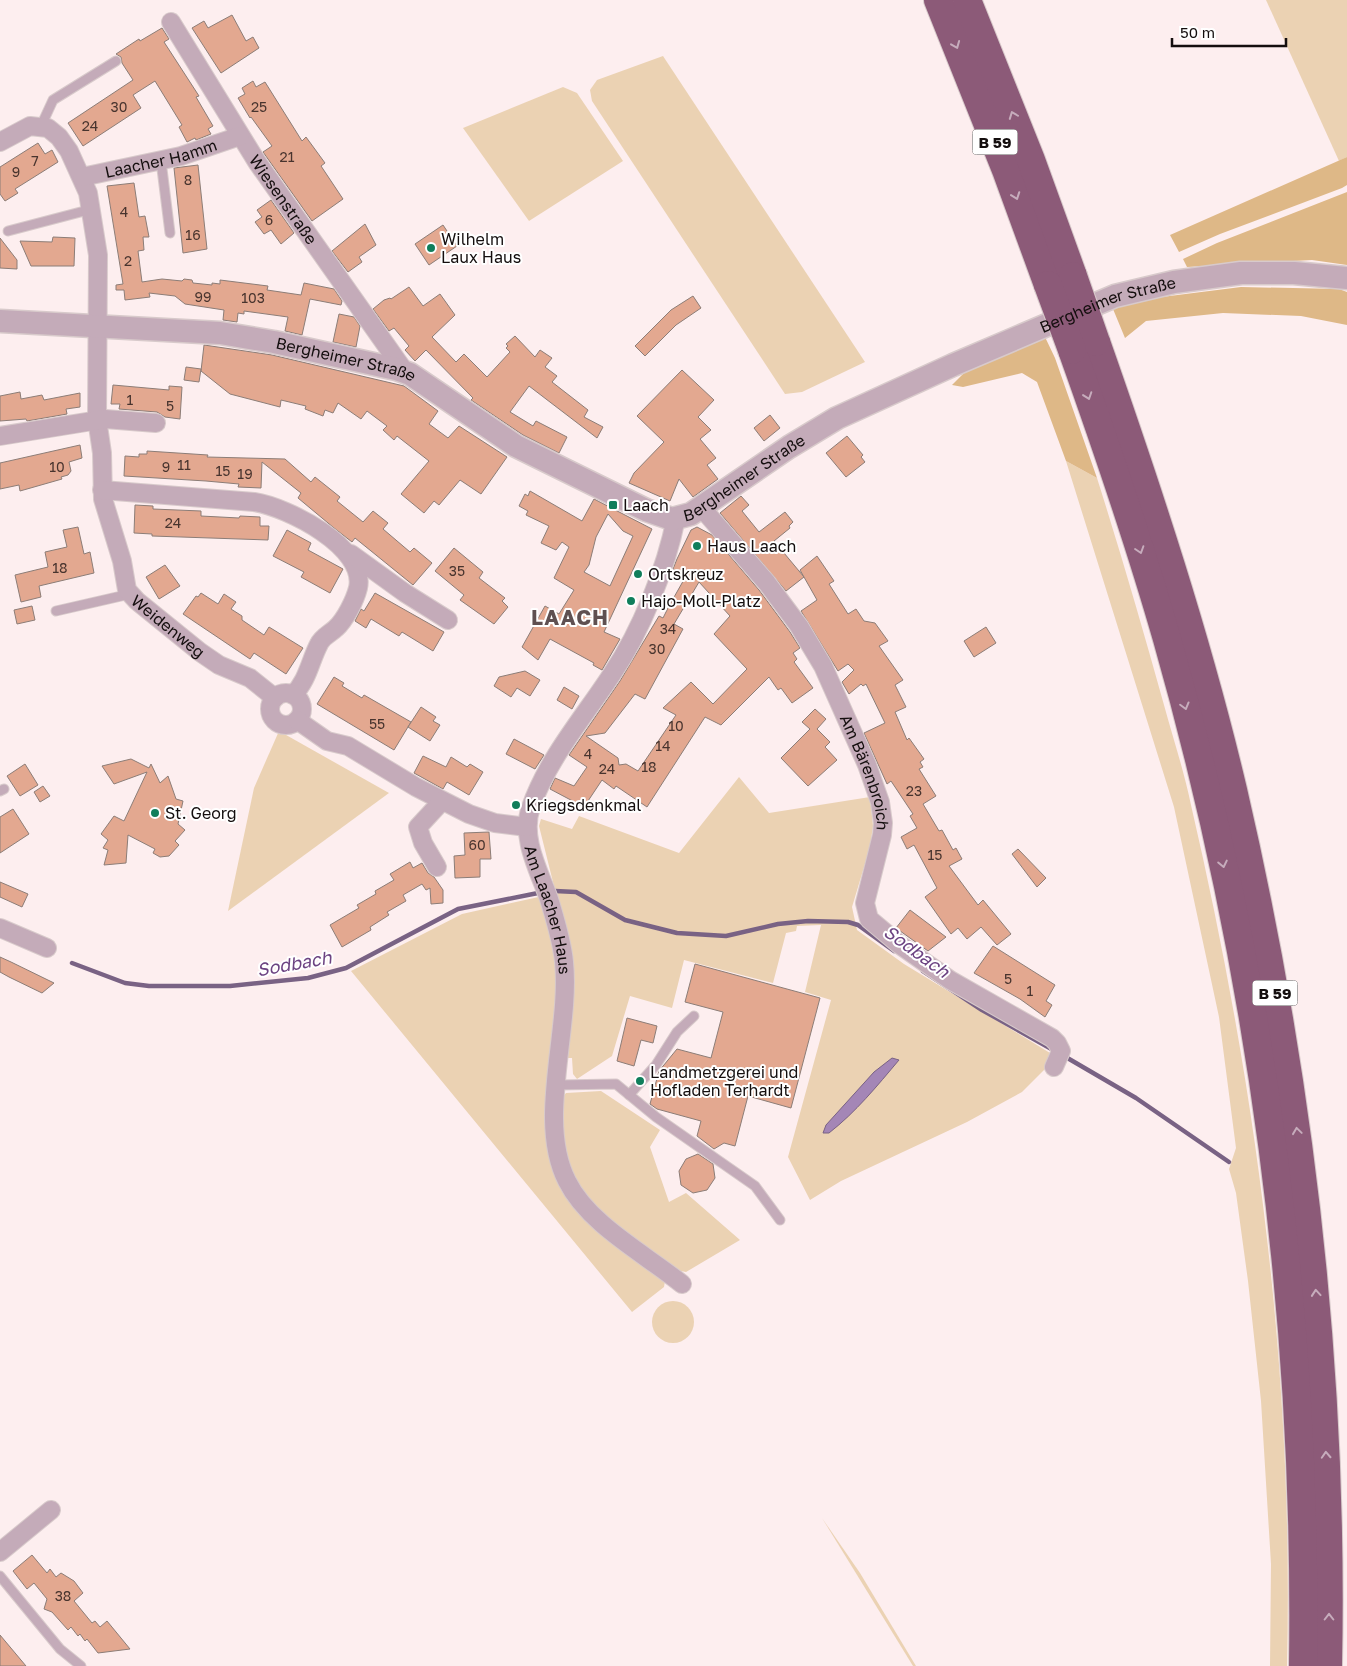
<svg xmlns="http://www.w3.org/2000/svg" width="1347" height="1666" font-family="'Golos Text',sans-serif">
<rect width="100%" height="100%" fill="#fdeeef"/>
<g fill="#ebd2b3">
<polygon points="1266,0 1347,0 1347,157 1339,161"/>
<polygon points="663,56 865,362 802,392 785,394 592,101 590,90 597,80"/>
<polygon points="563,87 577,93 623,161 529,221 463,128"/>
<path d="M 1066,461 L 1097,478 C 1121,554 1143,629 1164,705 C 1173,738 1184,771 1191,805 C 1257,1089 1294,1374 1287,1666 L 1270,1666 L 1271,1564 L 1261,1401 L 1248,1281 L 1236,1193 L 1229,1169 L 1236,1148 L 1219,1017 L 1174,807 Z"/>
<polygon points="279,731 389,793 228,911 254,788"/>
<polygon points="739,777 769,813 870,797 873,826 870,847 852,907 857,930 904,964 1050,1053 1046,1068 1022,1092 967,1122 841,1181 810,1200 788,1157 831,1000 805,992 821,925 797,926 796,931 786,933 773,983 684,960 672,1008 630,996 612,1056 577,1079 573,1074 572,1058 568,1058 569,957 556,894 539,826 541,819 572,829 579,816 679,853"/>
<polygon points="543,896 558,952 555,1162 665,1281 664,1287 632,1312 351,971 462,914"/>
<polygon points="601,1091 660,1130 650,1147 669,1202 686,1193 740,1240 686,1272 676,1270 661,1263 584,1200 565,1169 558,1102 566,1093"/>
<circle cx="673" cy="1322" r="21"/>
<polygon points="822,1518 860,1573 916,1666 913,1666"/>
</g>
<g fill="#deb887">
<polygon points="1347,157 1347,185 1342,188 1220,234 1179,252 1170,235"/>
<polygon points="1347,192 1347,265 1312,260 1187,267 1183,259 1217,243"/>
<polygon points="1241,287 1339,289 1347,292 1347,325 1301,316 1223,313 1146,321 1125,338 1113,309 1138,300"/>
<polygon points="1045,337 1055,358 1097,478 1066,461 1037,382 1022,373 963,387 952,385 970,367"/>
</g>
<path fill="#a486b6" stroke="#796284" d="M 892,1058 L 899,1060 C 877,1086 856,1112 829,1133 L 823,1133 L 826,1125 L 874,1072 Z"/>
<g fill="none" stroke-linecap="round" stroke-linejoin="round">
<g stroke="#796284" stroke-width="4.5">
<polyline points="555,891 576,892 625,920 677,933 726,936 778,924 808,921 848,922 858,925 894,951"/>
<polyline points="72,963 125,983 149,986 230,986 308,978 346,968 458,909 538,893"/>
<polyline points="923,971 982,1010 1055,1051"/>
<polyline points="1064,1056 1136,1098 1229,1162"/>
</g>
</g>
<g fill="#e3a890" stroke="#8c7d77" fill-rule="evenodd">
<polygon points="232,15 246,41 253,37 259,48 221,73 192,28 204,21 208,28"/>
<polygon points="162,28 169,39 164,42 199,96 196,97 213,126 208,129 211,134 196,140 195,138 187,142 179,127 182,125 155,81 133,95 141,108 83,146 68,123 133,80 122,63 121,57 116,54 139,39 140,41"/>
<polygon points="253,81 256,87 265,82 302,141 306,137 325,163 321,166 343,199 312,221 263,152 272,146 251,117 250,118 238,98 245,94 242,88"/>
<polygon points="38,143 45,154 52,150 58,162 15,189 18,193 5,201 0,194 0,167"/>
<polygon points="198,165 207,249 183,253 174,168"/>
<polygon points="134,183 139,217 145,216 149,237 143,237 144,250 138,251 142,282 162,279 182,281 184,279 192,280 193,283 212,285 212,283 220,284 220,280 268,286 267,290 301,295 304,283 334,289 342,301 341,305 310,299 302,335 285,331 288,317 244,311 244,314 238,313 237,322 223,320 224,310 185,304 175,296 149,293 150,297 125,300 124,290 116,290 116,285 123,284 107,186"/>
<polygon points="271,200 294,233 281,244 271,230 264,234 255,222 262,217 257,210"/>
<polygon points="365,224 376,245 359,257 362,262 348,272 332,251"/>
<polygon points="443,225 457,246 429,265 415,244"/>
<polygon points="53,237 75,238 74,266 31,266 20,241 52,242"/>
<polygon points="0,238 17,260 17,269 0,268"/>
<polygon points="409,287 423,306 440,294 455,315 432,337 456,362 464,354 487,377 510,352 506,348 508,346 506,344 515,336 535,357 540,350 552,358 545,367 557,376 552,382 588,410 584,417 603,427 597,438 529,386 510,412 533,426 536,421 567,437 559,453 523,435 471,400 473,398 426,350 415,361 405,350 409,346 394,328 389,331 373,309 384,300 390,298 391,299"/>
<polygon points="693,296 701,308 676,325 645,356 635,346 671,310"/>
<polygon points="339,314 354,317 360,326 356,347 333,342"/>
<polygon points="204,345 272,355 404,386 438,411 429,424 448,438 459,426 507,457 481,494 460,480 439,505 434,501 424,513 401,494 429,461 397,436 394,440 383,430 387,426 367,411 361,419 338,403 333,413 325,410 323,416 305,409 306,406 281,400 280,407 230,394 201,371"/>
<polygon points="186,367 201,369 199,382 184,380"/>
<polygon points="682,370 714,400 698,417 711,430 700,439 716,458 707,465 718,479 693,497 679,479 670,501 629,483 634,473 664,442 637,416"/>
<polygon points="113,385 169,390 169,386 182,387 180,419 165,417 157,412 119,409 120,404 111,404"/>
<polygon points="20,392 21,399 42,395 44,400 80,393 80,407 66,409 67,414 27,421 26,419 0,421 0,396"/>
<polygon points="770,415 780,428 764,441 754,428"/>
<polygon points="847,436 863,455 861,457 865,462 846,477 826,453"/>
<polygon points="80,445 82,458 69,462 71,471 68,475 61,477 62,479 20,491 19,485 0,489 0,463"/>
<polygon points="147,451 208,455 207,457 285,459 311,482 315,477 340,497 337,501 363,522 373,511 388,523 383,529 410,552 414,548 432,563 413,585 355,538 352,542 334,528 298,498 301,493 262,462 261,488 238,487 239,484 206,481 124,476 125,456 139,457 139,454 147,454"/>
<path d="M 530,491 L 582,521 L 594,499 L 652,529 L 604,632 L 620,639 L 602,670 L 593,665 L 594,663 L 550,639 L 538,660 L 522,647 L 545,606 L 559,614 L 574,590 L 554,578 L 569,547 L 562,542 L 556,550 L 541,543 L 549,526 L 526,515 L 528,511 L 519,506 L 525,494 L 528,496 ZM 608,514 L 623,531 L 633,536 L 610,586 L 584,572 L 589,565 L 596,537 Z"/>
<polygon points="741,496 749,505 742,511 759,532 785,512 793,522 789,526 790,528 774,541 804,577 786,591 720,513"/>
<polygon points="135,505 153,506 153,509 201,511 201,516 239,518 240,516 260,517 260,526 269,526 268,540 152,536 152,534 134,533"/>
<polygon points="78,527 84,554 90,552 94,573 39,586 41,597 21,602 15,575 48,567 45,552 67,547 63,530"/>
<path d="M 697,527 L 712,535 L 759,590 L 790,632 L 800,648 L 793,653 L 797,659 L 794,662 L 813,688 L 792,703 L 781,688 L 778,690 L 769,677 L 721,725 L 705,717 L 647,807 L 616,786 L 614,789 L 602,780 L 584,807 L 550,789 L 555,778 L 574,786 L 587,767 L 569,755 L 620,681 L 659,616 L 663,618 L 669,606 L 686,576 L 673,569 L 677,559 L 691,530 ZM 699,582 L 730,616 L 714,634 L 747,669 L 713,704 L 691,682 L 663,708 L 676,715 L 638,771 L 626,764 L 619,765 L 618,758 L 586,736 L 605,733 L 635,694 L 645,699 L 683,629 L 674,624 Z"/>
<polygon points="287,530 311,543 308,550 343,569 330,593 301,577 304,572 273,556"/>
<polygon points="454,548 483,572 479,578 505,598 502,601 508,607 494,624 460,600 464,595 435,571"/>
<polygon points="817,556 834,581 829,584 848,614 856,609 864,621 875,623 888,641 879,646 903,680 895,685 906,707 895,712 907,740 909,738 924,759 920,762 923,767 919,769 936,796 923,804 939,831 942,830 953,850 956,848 962,859 949,866 978,905 983,900 1011,934 997,945 981,927 967,939 958,928 951,934 925,897 937,888 914,845 907,849 901,837 917,828 910,816 913,814 891,781 887,784 864,733 885,723 866,684 863,686 861,684 849,694 842,682 854,670 848,664 838,671 801,611 817,600 800,570"/>
<polygon points="165,565 180,586 159,599 146,577"/>
<polygon points="201,593 218,604 224,594 236,602 231,609 242,616 242,620 264,635 269,627 303,648 286,674 254,653 250,659 183,614 196,596 198,597"/>
<polygon points="375,593 444,632 433,651 402,632 399,636 371,619 366,628 355,621 361,609 364,611"/>
<polygon points="32,606 35,620 17,624 14,610"/>
<polygon points="986,627 996,643 974,657 964,641"/>
<polygon points="525,671 540,680 530,696 517,688 511,697 494,686 499,677"/>
<polygon points="334,677 344,683 342,686 362,698 364,695 411,722 394,750 317,704"/>
<polygon points="564,687 579,696 572,709 557,700"/>
<polygon points="421,707 436,717 433,721 440,725 430,741 408,727"/>
<polygon points="815,709 826,719 817,729 830,742 825,747 837,760 808,786 781,758 810,729 802,722"/>
<polygon points="514,739 544,755 535,769 506,754"/>
<polygon points="423,756 446,767 451,757 467,767 470,764 483,772 469,795 447,782 443,789 414,773"/>
<polygon points="131,759 149,768 151,764 160,783 168,776 176,799 183,801 178,824 185,830 175,841 179,845 169,856 160,857 153,853 155,849 128,835 126,863 104,865 108,850 103,848 108,840 101,834 114,816 124,821 147,772 114,784 102,766"/>
<polygon points="25,764 38,785 20,796 7,776"/>
<polygon points="43,786 50,796 40,802 34,792"/>
<polygon points="13,809 29,834 0,853 0,817"/>
<polygon points="489,832 491,859 480,859 480,877 455,878 454,856 465,855 464,833"/>
<polygon points="1018,849 1046,878 1037,887 1012,854"/>
<polygon points="410,862 413,868 422,863 428,873 434,877 443,890 443,903 431,904 430,888 426,890 422,884 403,895 406,901 387,912 389,915 370,927 371,930 342,947 330,925 359,908 357,905 376,894 375,891 394,880 390,874"/>
<polygon points="0,882 28,894 22,907 0,897"/>
<polygon points="910,910 946,937 928,951 896,928"/>
<polygon points="993,946 1055,985 1046,1001 1052,1005 1045,1017 1020,999 974,973"/>
<polygon points="0,957 11,962 54,983 42,993 9,977 0,972"/>
<polygon points="695,964 820,998 791,1108 748,1096 735,1146 724,1143 714,1149 697,1136 701,1121 657,1109 650,1104 659,1071 677,1049 711,1058 723,1012 685,1002"/>
<polygon points="627,1018 657,1026 653,1043 641,1040 634,1066 617,1061"/>
<polygon points="698,1154 713,1164 715,1178 707,1190 693,1193 681,1185 679,1171 686,1159"/>
<polygon points="32,1555 47,1573 50,1569 56,1577 61,1573 74,1581 83,1593 74,1601 92,1623 95,1621 100,1627 107,1621 130,1649 98,1653 87,1639 85,1641 80,1634 78,1636 71,1627 68,1630 52,1612 44,1609 47,1599 34,1583 27,1589 13,1571"/>
<polygon points="0,1635 26,1666 0,1666"/>
</g>
<g fill="none" stroke-linecap="round" stroke-linejoin="round">
<g stroke="#d8cacb" stroke-width="11">
<g id="service">
<polyline points="41,126 53,100 116,61"/>
<polyline points="161,161 170,233"/>
<polyline points="8,231 92,209"/>
<polyline points="56,611 130,594"/>
<polyline points="0,791 4,789"/>
<polyline points="557,1085 616,1084 656,1117 755,1186 780,1220"/>
<polyline points="629,1095 656,1065 677,1032 694,1016"/>
<polyline points="0,1576 60,1649 81,1666"/>
</g>
</g>
<g stroke="#d8cacb" stroke-width="20">
<g id="minor">
<path id="s1" d="M 171,22 L 257,162 L 405,372"/>
<path id="s2" d="M 0,142 L 30,126 L 48,128 L 59,137 L 69,151 L 88,193 L 98,255 L 97,419 L 102,453 L 103,499 L 122,561 L 127,590 L 137,601 L 200,652 L 219,665 L 250,678 L 275,698"/>
<path id="s3" d="M 82,177 L 181,156 L 240,136"/>
<polyline points="0,436 105,419 156,423"/>
<path d="M 102,490 L 254,502 C 287,507 367,547 358,588 C 355,600 345,620 336,628 C 331,633 322,637 319,644 C 310,661 308,680 293,695"/>
<path id="s4" d="M 701,507 L 767,583 L 799,626 L 823,666 L 867,765 L 880,802 L 883,823 L 882,835 L 865,903 L 869,919 L 900,945 L 950,980 L 1052,1038 L 1057,1043 L 1061,1051 L 1054,1067"/>
<path id="s5" d="M 676,518 C 666,569 641,631 612,674 C 584,717 548,758 531,807 C 520,837 539,871 549,899 C 555,919 562,941 564,962 C 571,1030 536,1120 567,1181 C 588,1224 645,1254 682,1284"/>
<polyline points="351,554 405,593 448,620"/>
<circle cx="286" cy="709" r="16"/>
<polyline points="297,720 327,741 348,746 416,787 469,814 495,823 527,827"/>
<polyline points="437,867 423,843 418,827 442,801"/>
<polyline points="0,928 47,948"/>
<polyline points="0,1552 51,1510"/>
</g>
</g>
<g stroke="#d8cacb" stroke-width="25">
<g id="tertiary">
<path id="s6" d="M 0,321 L 220,333 L 274,342 L 396,369 L 410,374 L 516,446 L 646,510 L 672,519 L 691,514 L 789,447 L 837,418 L 953,365 L 1115,296 L 1174,282 L 1241,273 L 1294,273 L 1347,278"/>
</g>
</g>
<g stroke="#d8cacb" stroke-width="30">
<g id="motorway">
<polyline points="938,0 1006,170 1048,285"/>
<polyline points="967,0 1031,160 1073,276"/>
<path d="M 1096,342 C 1148,490 1197,638 1233,790 C 1300,1078 1334,1371 1328,1666"/>
<path d="M 1072,350 C 1106,445 1139,541 1167,639 C 1262,972 1308,1319 1303,1666"/>
</g>
</g>
<use href="#service" stroke="#c4abb9" stroke-width="9"/>
<use href="#minor" stroke="#c4abb9" stroke-width="18"/>
<use href="#tertiary" stroke="#c4abb9" stroke-width="22"/>
<use href="#motorway" stroke="#8c5a78" stroke-width="28"/>
<g stroke="#d8cacb" stroke-width="30" stroke-linecap="butt">
<g id="motorway-bridge">
<polyline points="1073,276 1096,342"/>
<polyline points="1048,285 1072,350"/>
</g>
</g>
<use href="#motorway-bridge" stroke="#8c5a78" stroke-width="28"/>
</g>
<defs><path id="oneway-chevron" d="M-2-3.5L2.5 0L-2 3.5" fill="none" stroke-width="1.6" stroke-linecap="round" stroke-linejoin="round" transform="scale(1.25)"/></defs>
<g stroke="#c6acbc">
<use href="#oneway-chevron" transform="translate(956 45) rotate(68)"/>
<use href="#oneway-chevron" transform="translate(1013 115) rotate(-111)"/>
<use href="#oneway-chevron" transform="translate(1016 196) rotate(70)"/>
<use href="#oneway-chevron" transform="translate(1088 396) rotate(71)"/>
<use href="#oneway-chevron" transform="translate(1140 550) rotate(72)"/>
<use href="#oneway-chevron" transform="translate(1185 706) rotate(75)"/>
<use href="#oneway-chevron" transform="translate(1223 864) rotate(78)"/>
<use href="#oneway-chevron" transform="translate(1297 1131) rotate(-98)"/>
<use href="#oneway-chevron" transform="translate(1316 1293) rotate(-95)"/>
<use href="#oneway-chevron" transform="translate(1326 1455) rotate(-93)"/>
<use href="#oneway-chevron" transform="translate(1329 1617) rotate(-90)"/>
</g>
<g fill="#107e5b" stroke="#fff" stroke-width="2">
<circle cx="431" cy="248" r="5"/>
<rect x="608" y="500" width="10" height="10" rx="2.5"/>
<circle cx="697" cy="546" r="5"/>
<circle cx="638" cy="574" r="5"/>
<circle cx="631" cy="601" r="5"/>
<circle cx="516" cy="805" r="5"/>
<circle cx="155" cy="813" r="5"/>
<circle cx="640" cy="1081" r="5"/>
</g>
<g text-anchor="middle" dominant-baseline="central" stroke-width="4" stroke-linejoin="round" paint-order="stroke">
<g font-size="14" fill="#48342e">
<text x="119" y="106">30</text>
<text x="259" y="106">25</text>
<text x="90" y="125">24</text>
<text x="287" y="156">21</text>
<text x="35" y="160">7</text>
<text x="16" y="171">9</text>
<text x="188" y="179">8</text>
<text x="124" y="211">4</text>
<text x="269" y="219">6</text>
<text x="193" y="234">16</text>
<text x="128" y="260">2</text>
<text x="203" y="296">99</text>
<text x="253" y="297">103</text>
<text x="130" y="399">1</text>
<text x="170" y="405">5</text>
<text x="184" y="464">11</text>
<text x="57" y="466">10</text>
<text x="166" y="466">9</text>
<text x="223" y="470">15</text>
<text x="245" y="473">19</text>
<text x="173" y="522">24</text>
<text x="60" y="567">18</text>
<text x="457" y="570">35</text>
<text x="668" y="628">34</text>
<text x="657" y="648">30</text>
<text x="377" y="723">55</text>
<text x="676" y="725">10</text>
<text x="663" y="745">14</text>
<text x="588" y="753">4</text>
<text x="649" y="766">18</text>
<text x="607" y="768">24</text>
<text x="914" y="790">23</text>
<text x="477" y="844">60</text>
<text x="935" y="854">15</text>
<text x="1008" y="978">5</text>
<text x="1030" y="990">1</text>
<text x="63" y="1595">38</text>
</g>
<g fill="#fff" stroke="#5a5656" stroke-width="1">
<rect x="972.5" y="129.5" width="45" height="25" rx="4"/>
<rect x="1252.5" y="980.5" width="45" height="25" rx="4"/>
</g>
<g font-size="15" font-weight="bold" fill="#140e0e">
<text x="995" y="142">B 59</text>
<text x="1275" y="993">B 59</text>
</g>
<g font-size="16" fill="#140e0e" stroke="#fff">
<text stroke="none"><textPath href="#s3" startOffset="81">Laacher Hamm</textPath></text>
<text stroke="none"><textPath href="#s1" startOffset="210">Wiesenstraße</textPath></text>
<text stroke="none"><textPath href="#s6" startOffset="1204">Bergheimer Straße</textPath></text>
<text stroke="none"><textPath href="#s6" startOffset="349">Bergheimer Straße</textPath></text>
<text stroke="none"><textPath href="#s6" startOffset="799">Bergheimer Straße</textPath></text>
<text stroke="none"><textPath href="#s2" startOffset="586">Weidenweg</textPath></text>
<text stroke="none"><textPath href="#s4" startOffset="316">Am Bärenbroich</textPath></text>
<text stroke="none"><textPath href="#s5" startOffset="432">Am Laacher Haus</textPath></text>
</g>
<g font-size="16" fill="#140e0e" stroke="#fff" text-anchor="start">
<text x="441" y="239">Wilhelm<tspan x="441" dy="18">Laux Haus</tspan></text>
<text x="623" y="505">Laach</text>
<text x="707" y="546">Haus Laach</text>
<text x="648" y="574">Ortskreuz</text>
<text x="641" y="601">Hajo-Moll-Platz</text>
<text x="526" y="805">Kriegsdenkmal</text>
<text x="165" y="813">St. Georg</text>
<text x="650" y="1072">Landmetzgerei und<tspan x="650" dy="18">Hofladen Terhardt</tspan></text>
</g>
<g font-size="18" font-style="italic" fill="#6c4382" stroke="#fff">
<text transform="translate(917 951) rotate(36)">Sodbach</text>
<text transform="translate(294 963) rotate(-10)">Sodbach</text>
</g>
<g font-size="21" font-weight="bold" letter-spacing="1" fill="#5f5051" stroke="#fff">
<text x="570" y="617">LAACH</text>
</g>
</g>
<path d="M1172 38v8h114v-8" fill="none" stroke="#140e0e" stroke-width="2.5"/>
<text x="1180" y="38" font-size="15" fill="#140e0e" stroke="#ffffff" stroke-width="4" paint-order="stroke">50 m</text>
</svg>
